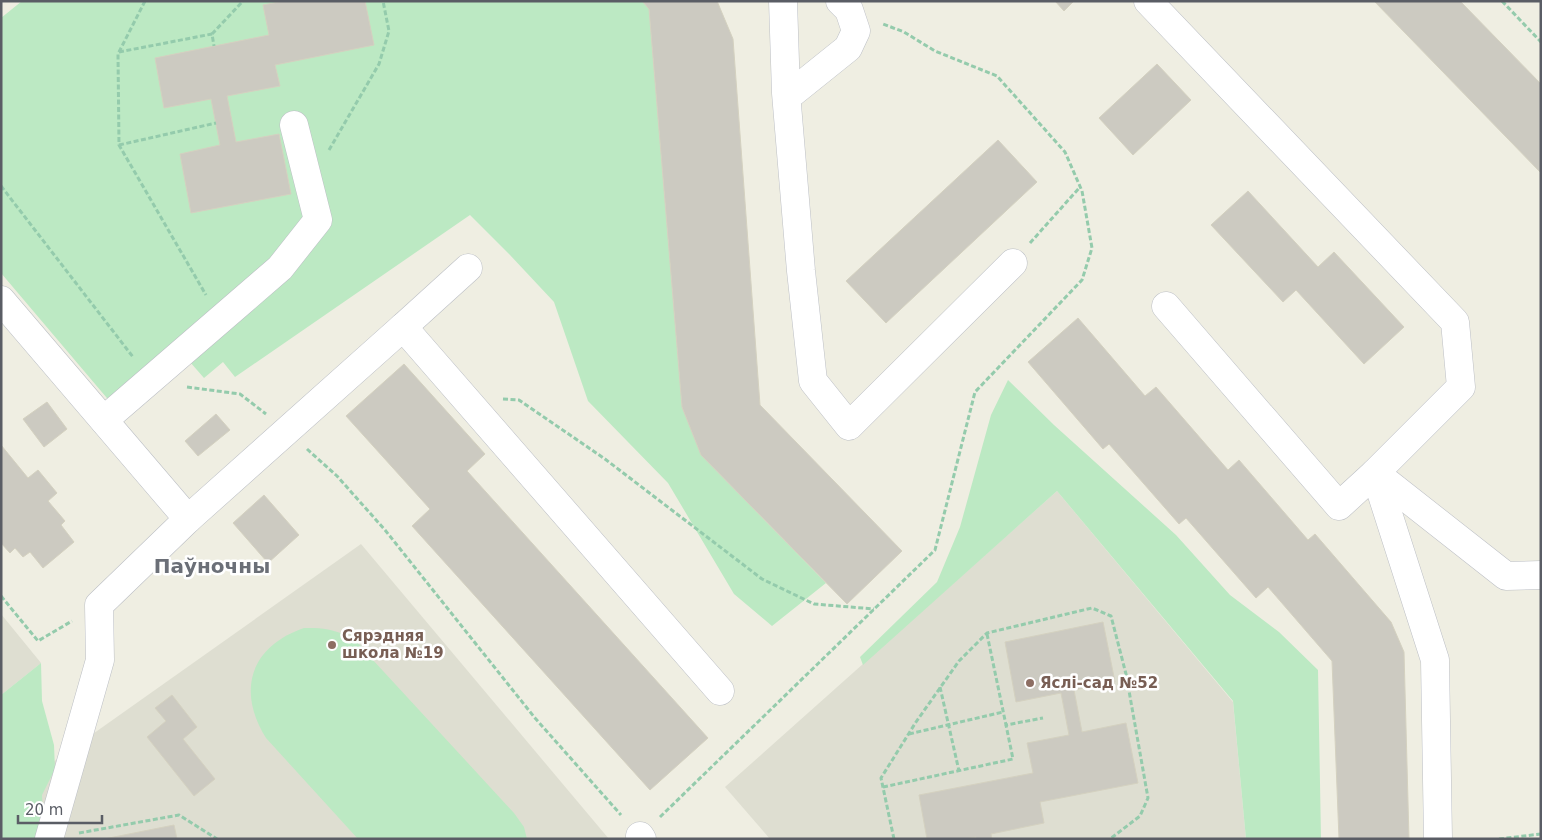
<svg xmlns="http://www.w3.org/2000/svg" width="1542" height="840" font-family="'DejaVu Sans',sans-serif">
<rect width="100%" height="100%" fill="#efeee2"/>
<g fill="#deded1">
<polygon points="1057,491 1233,702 1246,839 770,839 725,787"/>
<polygon points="361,544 609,839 1,839 1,799"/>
<polygon points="1,614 41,663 1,695"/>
</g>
<g fill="#bce9c3">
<polygon points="22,1 642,1 649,9 682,407 701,455 826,583 772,626 734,594 668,483 588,401 554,302 510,255 470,215 235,377 223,362 204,378 190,362 123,417 1,273 1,18"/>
<polygon points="1008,380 1054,425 1176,535 1230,595 1279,632 1318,670 1321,839 1246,839 1233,701 1057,491 863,665 860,657 937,582 960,527 991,415"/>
<path d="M 304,628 C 333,627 355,634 372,659 L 514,813 L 524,827 L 527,839 L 358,839 L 266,738 C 236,690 251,646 304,628 Z"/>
<polygon points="41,663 42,701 54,745 55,769 42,795 43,815 36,839 1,839 1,695"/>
</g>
<g fill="#cccac1" stroke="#d4d1c0">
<polygon points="284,1 365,1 374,45 275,65 280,86 227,96 236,142 279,134 291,194 191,213 180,154 220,145 211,99 164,108 155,58 269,35 263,5"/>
<polygon points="642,1 717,1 733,39 760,405 902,551 847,604 701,455 682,407 649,9"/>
<polygon points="1055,1 1074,1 1064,11"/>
<polygon points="1374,1 1460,1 1541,84 1541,173"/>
<polygon points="1157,64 1191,100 1133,155 1099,118"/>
<polygon points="998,140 1037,182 886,323 846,281"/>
<polygon points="1248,191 1318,267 1334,252 1404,327 1364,364 1296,290 1283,302 1211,225"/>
<polygon points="1078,318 1145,396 1156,387 1228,470 1239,460 1308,540 1315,534 1391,622 1404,652 1409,839 1339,839 1332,661 1268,587 1256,598 1186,518 1179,524 1109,444 1103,449 1028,362"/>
<polygon points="404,364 485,454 467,471 708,738 650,790 412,526 430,509 346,416"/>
<polygon points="47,402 67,429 44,447 23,419"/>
<polygon points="216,414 230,430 198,456 185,441"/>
<polygon points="1,445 28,478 38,470 57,493 48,501 65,521 61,525 74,542 43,568 30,552 23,557 15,548 10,553 1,543"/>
<polygon points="264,495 299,535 268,563 233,523"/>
<polygon points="1103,622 1115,682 1074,690 1082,732 1126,723 1138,783 1040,802 1044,823 991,834 992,839 976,839 976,837 965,839 927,839 919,795 1033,773 1027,743 1069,735 1061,693 1016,702 1005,642"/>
<polygon points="172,695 197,727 183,739 215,779 194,796 147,737 166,721 155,708"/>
<polygon points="174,825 177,839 104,839"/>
</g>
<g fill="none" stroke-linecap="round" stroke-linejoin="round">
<g stroke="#bcbfc5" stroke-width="29">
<g id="minor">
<polyline points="783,1 786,93 801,271 813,381 849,426 1013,263"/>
<polyline points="1148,1 1455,322 1461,387 1375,473 1506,576 1541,575"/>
<polyline points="787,97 848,48 856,31 849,10 840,1"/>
<polyline points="1,300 188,519 403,327 720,691"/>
<polyline points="1166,306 1339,506 1375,473 1435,660 1438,839"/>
<polyline points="403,327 468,268"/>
<polyline points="104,420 280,268 318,220 294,125"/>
<polyline points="640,836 642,839"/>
<polyline points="49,839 100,660 99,605 188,519"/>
</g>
</g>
<g stroke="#94cbac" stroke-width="3" stroke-dasharray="5 2.5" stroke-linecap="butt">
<polyline points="145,1 118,54 119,145 206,295"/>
<polyline points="1502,1 1541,42"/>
<polyline points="212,34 243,1"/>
<polyline points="119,52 212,34 214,46"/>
<polyline points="119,145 216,123"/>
<polyline points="329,150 379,64 389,31 383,1"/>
<polyline points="1,186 133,357"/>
<polyline points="1030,243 1080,187"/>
<polyline points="187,387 240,394 266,414"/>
<polyline points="503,399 519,400 605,459 762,579 814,604 874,609"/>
<polyline points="307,449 337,476 385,530 535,718 621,815"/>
<polyline points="1,596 38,641 72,621"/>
<polyline points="987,634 1006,725 1043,718"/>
<polyline points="940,687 959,771"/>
<polyline points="909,734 1003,712"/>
<polyline points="883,787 1013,759 1006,725"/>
<polyline points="660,817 935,550 975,392 1082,280 1092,248 1082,191 1065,152 997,76 935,51 904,32 883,24"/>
<polyline points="79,833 179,815 217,839"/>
<polyline points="894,839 881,778 916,722 959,661 987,633 1092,608 1111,616 1126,674 1148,798 1140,816 1110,839"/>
<polyline points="1499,839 1541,834"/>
</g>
<use href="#minor" stroke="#fff" stroke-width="28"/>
</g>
<g fill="#8d6e63" stroke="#fff" stroke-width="2">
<circle cx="332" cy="645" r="5"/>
<circle cx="1030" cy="683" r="5"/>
</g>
<g text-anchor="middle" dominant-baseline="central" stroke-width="5" stroke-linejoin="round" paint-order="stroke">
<g font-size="15" font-weight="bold" fill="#785e54" stroke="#fff" text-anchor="start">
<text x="342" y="636">Сярэдняя<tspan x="342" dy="17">школа №19</tspan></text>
<text x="1040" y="683">Яслі-сад №52</text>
</g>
<g font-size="20" font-weight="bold" fill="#6b6f77" stroke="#fff">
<text x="212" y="566">Паўночны</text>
</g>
</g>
<rect width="1542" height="840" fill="none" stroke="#5a5d65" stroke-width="5"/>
<path d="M18 815v8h84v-8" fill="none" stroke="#5a5d65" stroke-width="2.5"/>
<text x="25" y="815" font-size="15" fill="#5a5d65" stroke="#ffffff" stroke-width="4" paint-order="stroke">20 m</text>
</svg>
